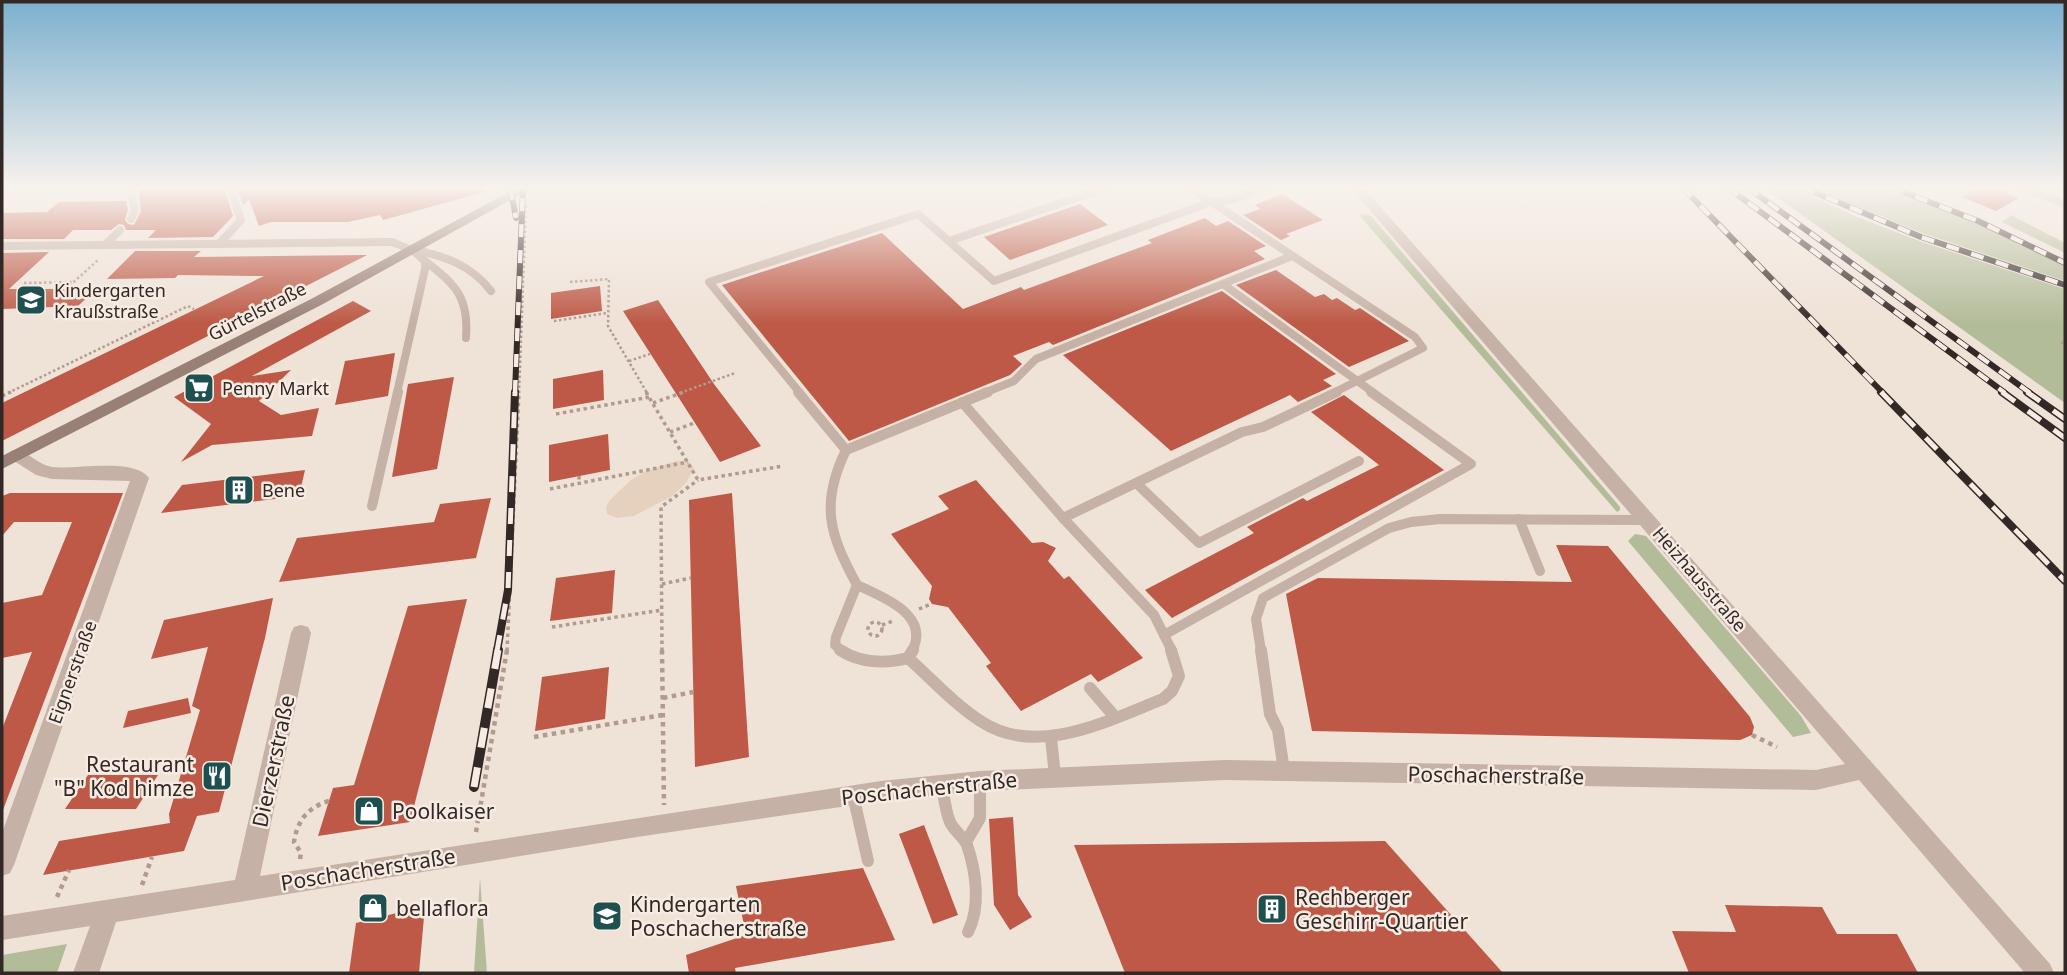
<svg xmlns="http://www.w3.org/2000/svg" width="2067" height="975" font-family="'Noto Sans',sans-serif">
<rect width="100%" height="100%" fill="#efe2d7"/>
<g fill="#b3bc99">
<polygon points="1763,187 1792,187 1857,217 1922,242 2065,289 2065,403"/>
<polygon points="1810,187 1881,187 1969,220 2061,264 2065,266 2065,281 1922,233"/>
<polygon points="1367,214 1372,217 1620,507 1620,510 1617,512 1359,215"/>
<polygon points="2011,215 2065,243 2065,253 2002,222"/>
<polygon points="1635,534 1646,536 1801,716 1811,733 1793,737 1628,541"/>
<polygon points="480,878 487,973 474,973"/>
<polygon points="67,944 57,973 2,973 2,955"/>
</g>
<polygon fill="#e6d1bf" points="675,461 689,462 694,468 686,483 672,496 634,516 617,518 607,514 606,507 610,500 631,480 644,472"/>
<g fill="#bd5946">
<polygon points="138,187 224,187 233,216 213,237 148,238 156,230 126,230 124,225 119,224 111,230 73,230 64,239 2,239 2,213 47,212 59,202 126,201 128,210 125,220 128,224 134,225 141,211"/>
<polygon points="237,187 484,187 485,192 383,220 380,215 348,222 271,222 259,226 249,199 243,205"/>
<polygon points="1980,187 1992,187 2019,198 1996,211 1962,197"/>
<polygon points="1282,194 1323,220 1286,234 1290,236 1281,240 1243,215 1260,209 1255,205"/>
<polygon points="1080,204 1108,225 1010,260 984,237"/>
<polygon points="1205,218 1216,226 1228,221 1266,246 1254,251 1265,259 1053,345 1049,342 1013,356 1022,364 1010,375 849,441 722,285 882,233 963,309 1021,287 1024,290 1152,243 1148,240"/>
<polygon points="135,251 201,251 194,257 367,255 2,441 2,403 264,276 178,275 175,278 107,279"/>
<polygon points="49,252 9,289 96,289 78,306 2,309 2,253"/>
<polygon points="1276,270 1315,297 1324,294 1332,300 1337,298 1355,310 1360,308 1409,341 1349,367 1236,285"/>
<polygon points="600,286 602,311 551,319 551,293"/>
<polygon points="1222,291 1336,374 1323,380 1332,386 1298,402 1290,395 1171,451 1063,355"/>
<polygon points="658,300 714,384 761,446 720,462 623,311"/>
<polygon points="353,301 371,311 252,376 291,370 259,401 281,415 319,408 312,436 212,445 181,462 211,424 174,397"/>
<polygon points="395,353 388,396 335,405 345,361"/>
<polygon points="603,370 604,400 553,409 553,379"/>
<polygon points="454,377 437,469 392,477 408,384"/>
<polygon points="1344,395 1444,470 1172,618 1145,590 1254,533 1247,527 1303,498 1307,501 1379,465 1311,412"/>
<polygon points="608,434 610,470 549,482 549,445"/>
<polygon points="305,470 299,496 161,513 182,485"/>
<polygon points="976,480 1032,543 1043,542 1056,548 1048,561 1064,579 1069,576 1143,658 1098,682 1091,674 1021,711 986,666 991,663 948,607 932,604 929,599 932,586 891,534 949,509 938,496"/>
<polygon points="10,493 123,493 3,810 2,729 32,652 2,658 2,603 42,595 72,522 14,522 2,536 2,496"/>
<polygon points="732,493 749,757 695,767 689,500"/>
<polygon points="491,498 476,558 279,582 297,538 434,522 440,504"/>
<polygon points="1556,545 1608,546 1750,717 1754,727 1752,735 1740,740 1312,731 1286,594 1318,578 1572,582"/>
<polygon points="615,570 612,613 550,621 556,578"/>
<polygon points="273,598 265,638 219,812 197,816 184,851 43,875 59,841 170,823 169,814 200,710 192,706 208,647 151,659 164,620"/>
<polygon points="467,599 410,822 318,836 333,788 354,785 408,606"/>
<polygon points="609,667 605,719 535,731 542,677"/>
<polygon points="188,698 191,713 123,728 128,711"/>
<polygon points="88,775 158,775 136,809 65,809"/>
<polygon points="1013,817 1018,895 1032,917 1010,930 994,905 989,819"/>
<polygon points="924,825 958,915 933,924 899,834"/>
<polygon points="1385,841 1503,973 1125,973 1074,845"/>
<polygon points="863,868 895,940 735,968 736,973 689,973 686,955 746,935 736,886"/>
<polygon points="1725,905 1822,907 1837,934 1897,934 1918,973 1689,973 1672,931 1736,932"/>
<polygon points="425,906 419,973 349,973 356,923"/>
</g>
<g fill="none" stroke-linecap="round" stroke-linejoin="round">
<g stroke="#b19b8f" stroke-width="2.5" stroke-dasharray="2.5 2.5" stroke-linecap="butt">
<polyline points="570,282 609,279 608,326 647,393"/>
<polyline points="24,283 72,282"/>
<polyline points="66,289 98,260"/>
<polyline points="554,321 607,313"/>
<polyline points="2061,342 2065,345"/>
<polyline points="629,361 650,354"/>
<polyline points="8,393 188,306 194,309"/>
<polyline points="519,393 526,203"/>
<polyline points="680,393 735,373"/>
</g>
<g stroke="#b19b8f" stroke-width="3.5" stroke-dasharray="3.5 3.5" stroke-linecap="butt">
<polyline points="646,392 698,480 783,466"/>
<polyline points="2,396 11,392"/>
<polyline points="653,403 684,392"/>
<polyline points="556,414 650,397"/>
<polyline points="670,432 694,423"/>
<polyline points="579,476 579,483"/>
<polyline points="550,489 688,462"/>
<polyline points="662,584 691,578"/>
<polyline points="919,609 931,604"/>
<circle cx="875" cy="629" r="7"/>
<polyline points="882,625 893,621"/>
<polyline points="552,627 662,610"/>
<polyline points="507,651 519,392"/>
<polyline points="662,651 661,507 698,480"/>
</g>
<g stroke="#b19b8f" stroke-width="4.5" stroke-dasharray="4.5 4.5" stroke-linecap="butt">
<polyline points="662,650 664,805"/>
<polyline points="663,698 693,692"/>
<polyline points="1752,735 1777,747"/>
<polyline points="534,737 663,715"/>
<polyline points="476,832 507,650"/>
<path d="M 300,859 L 301,853 L 294,842 C 297,821 308,807 329,801"/>
<polyline points="142,885 152,857"/>
<polyline points="57,897 69,870"/>
</g>
<g stroke="#c5b1a5" stroke-width="8">
<polyline points="130,187 135,211 131,219"/>
<polyline points="1189,187 1415,337 1423,348 1333,393"/>
<polyline points="949,241 1108,187"/>
<polyline points="219,244 241,220 230,187"/>
<polyline points="105,245 120,230"/>
<path d="M 414,250 C 445,256 471,265 491,291"/>
<path d="M 425,261 C 456,284 469,298 466,338"/>
<polyline points="1223,284 1374,393"/>
<polyline points="397,393 425,269 425,261 411,249"/>
<polyline points="800,393 709,282 918,214 994,281 1211,202 1234,199 1265,187"/>
<polyline points="984,393 1014,381 1036,359 1292,256"/>
</g>
<g stroke="#c5b1a5" stroke-width="10">
<polyline points="798,392 846,450 988,392"/>
<polyline points="962,402 1063,518 1242,432 1263,427 1337,392"/>
<path d="M 846,450 C 820,504 829,534 857,585"/>
<polyline points="1136,483 1199,543 1359,461"/>
<polyline points="372,506 398,392"/>
<polyline points="1063,518 1154,615 1164,635"/>
<polyline points="1519,519 1540,571"/>
<path d="M 842,651 L 835,645 L 836,637 L 857,585 C 883,597 931,615 912,651"/>
<polyline points="1172,651 1164,635 1471,464 1371,392"/>
<polyline points="1261,651 1256,619 1263,598 1389,528 1411,522 1440,519 1647,520"/>
</g>
<g stroke="#c5b1a5" stroke-width="12">
<path d="M 840,650 C 860,663 885,664 908,658 L 913,650"/>
<polyline points="1261,650 1270,714 1278,730 1284,771"/>
<path d="M 908,658 C 932,679 955,705 982,722 C 1038,758 1109,720 1163,699 L 1172,691 L 1179,676 L 1171,650"/>
<polyline points="1090,688 1115,717"/>
<polyline points="1051,738 1055,776"/>
<path d="M 942,784 C 944,797 945,810 950,822 C 954,831 964,837 967,845 C 976,871 981,907 968,932"/>
<polyline points="853,795 868,861"/>
<polyline points="966,842 980,818 980,781"/>
</g>
<g fill="#c5b1a5" fill-rule="evenodd">
<polygon points="1350,187 1363,187 2050,964 2054,973 2025,973 1859,780 1816,790 1225,780 980,791 881,801 637,837 116,922 99,973 73,973 90,926 2,940 2,916 235,880 291,633 294,627 301,625 308,627 311,633 260,876 881,781 980,771 1225,760 1816,770 1845,764"/>
<polygon points="2011,187 2030,187 2065,200 2065,208"/>
<polygon points="393,238 418,249 411,253 391,246 2,250 2,242"/>
<path d="M 17,449 C 29,453 39,465 52,467 C 75,470 134,457 149,478 L 14,865 L 10,873 L 2,876 L 2,833 L 130,481 L 52,479 L 36,475 L 11,459 L 9,455 L 11,451 Z"/>
</g>
<polygon fill="#998076" fill-rule="evenodd" points="518,187 534,187 323,304 2,469 2,456 313,298"/>
<g stroke="#322825" stroke-width="6">
<g id="rail-far2">
<polyline points="510,187 516,218"/>
<polyline points="1682,187 1883,393"/>
<polyline points="1727,187 2005,393"/>
<polyline points="1747,187 2030,393"/>
<polyline points="1802,187 1921,237 2065,285"/>
<polyline points="1891,187 1978,221 2065,263"/>
<polyline points="515,393 523,187"/>
</g>
</g>
<g stroke="#322825" stroke-width="8">
<g id="rail-far1">
<polyline points="1881,392 2065,581"/>
<polyline points="2002,392 2065,438"/>
<polyline points="2027,392 2065,419"/>
<polyline points="497,651 508,590 515,392"/>
</g>
</g>
<g stroke="#322825" stroke-width="10">
<polyline id="rail" points="474,787 498,650"/>
</g>
<use href="#rail-far2" stroke="#f7ece3" stroke-width="4.5" stroke-dasharray="13" stroke-linecap="butt"/>
<use href="#rail-far1" stroke="#f7ece3" stroke-width="5" stroke-dasharray="16" stroke-linecap="butt"/>
<use href="#rail" stroke="#f7ece3" stroke-width="7" stroke-dasharray="20" stroke-linecap="butt"/>
</g>
<linearGradient id="sky" x2="0" y2="1"><stop stop-color="#7bb0ce"/><stop offset="0.58" stop-color="#f8f2ed"/><stop offset="1" stop-color="#f8f2ed" stop-opacity="0"/></linearGradient>
<rect width="2067" height="324" fill="url(#sky)"/>
<defs>
<g id="school-square" transform="scale(1.575)"><rect x="-9" y="-9" width="18" height="18" rx="4" fill="#1e504f" stroke="#f7ece3"/><path d="M0-5L7-2L0 1L-7-2ZM-4 1L0 2.5L4 1V4Q0 6-4 4Z" fill="#fff"/></g>
<g id="supermarket-square" transform="scale(1.575)"><rect x="-9" y="-9" width="18" height="18" rx="4" fill="#1e504f" stroke="#f7ece3"/><path d="M-6-5.5h2.5l.6 2H6L4.5 2H-2.5L-4.4-4H-6ZM-1.5 3.2a1.3 1.3 0 1 0 .1 0ZM3 3.2a1.3 1.3 0 1 0 .1 0Z" fill="#fff"/></g>
<g id="building-square" transform="scale(1.575)"><rect x="-9" y="-9" width="18" height="18" rx="4" fill="#1e504f" stroke="#f7ece3"/><path d="M-4-6H4V6H1V3H-1V6H-4ZM-2.5-4.3h1.7v1.8h-1.7ZM.8-4.3h1.7v1.8H.8ZM-2.5-1h1.7V.8h-1.7ZM.8-1h1.7V.8H.8Z" fill="#fff"/></g>
<g id="restaurant-square" transform="scale(1.575)"><rect x="-9" y="-9" width="18" height="18" rx="4" fill="#1e504f" stroke="#f7ece3"/><path d="M-5-6h1v4h1v-4h1v4h1v-4h1v5L-1.5 .5V6h-2V.5L-5-1ZM5-6V6H3V1.5H1.5Q1.5-4 5-6Z" fill="#fff"/></g>
<g id="shop-square" transform="scale(1.575)"><rect x="-9" y="-9" width="18" height="18" rx="4" fill="#1e504f" stroke="#f7ece3"/><path d="M-5-2.5h2.3a2.7 3.5 0 0 1 5.4 0H5L5.5 6h-11ZM-1.5-2.5h3a1.5 2.3 0 0 0-3 0Z" fill="#fff"/></g>
</defs>
<g fill-rule="evenodd">
<use href="#school-square" x="31" y="300"/>
<use href="#supermarket-square" x="199" y="388"/>
<use href="#building-square" x="239" y="490"/>
<use href="#restaurant-square" x="217" y="776"/>
<use href="#shop-square" x="369" y="811"/>
<use href="#shop-square" x="373" y="908"/>
<use href="#building-square" x="1272" y="909"/>
<use href="#school-square" x="607" y="916"/>
</g>
<g text-anchor="middle" dominant-baseline="central" stroke-width="5" stroke-linejoin="round" paint-order="stroke">
<g font-size="18" fill="#322825" stroke="#f7ece3" text-anchor="start">
<text x="54" y="290">Kindergarten<tspan x="54" dy="21">Kraußstraße</tspan></text>
<text x="222" y="388">Penny Markt</text>
<text x="262" y="490">Bene</text>
</g>
<g font-size="18" fill="#322825" stroke="#f7ece3">
<text transform="translate(257 311) rotate(-27)">Gürtelstraße</text>
<text transform="translate(1700 579) rotate(49)">Heizhausstraße</text>
<text transform="translate(72 672) rotate(-70)">Eignerstraße</text>
</g>
<g font-size="21" fill="#322825" stroke="#f7ece3">
<text transform="translate(273 761) rotate(-78)">Dierzerstraße</text>
<text transform="translate(1496 775) rotate(1)">Poschacherstraße</text>
<text transform="translate(929 788) rotate(-6)">Poschacherstraße</text>
<text transform="translate(368 869) rotate(-9)">Poschacherstraße</text>
</g>
<g font-size="21" fill="#322825" stroke="#f7ece3" text-anchor="start">
<text x="194" y="764" text-anchor="end">Restaurant<tspan x="194" dy="24">"B" Kod himze</tspan></text>
<text x="392" y="811">Poolkaiser</text>
<text x="1295" y="897">Rechberger<tspan x="1295" dy="24">Geschirr-Quartier</tspan></text>
<text x="630" y="904">Kindergarten<tspan x="630" dy="24">Poschacherstraße</tspan></text>
<text x="396" y="908">bellaflora</text>
</g>
</g>
<rect width="2067" height="975" fill="none" stroke="#322825" stroke-width="7"/>
</svg>
